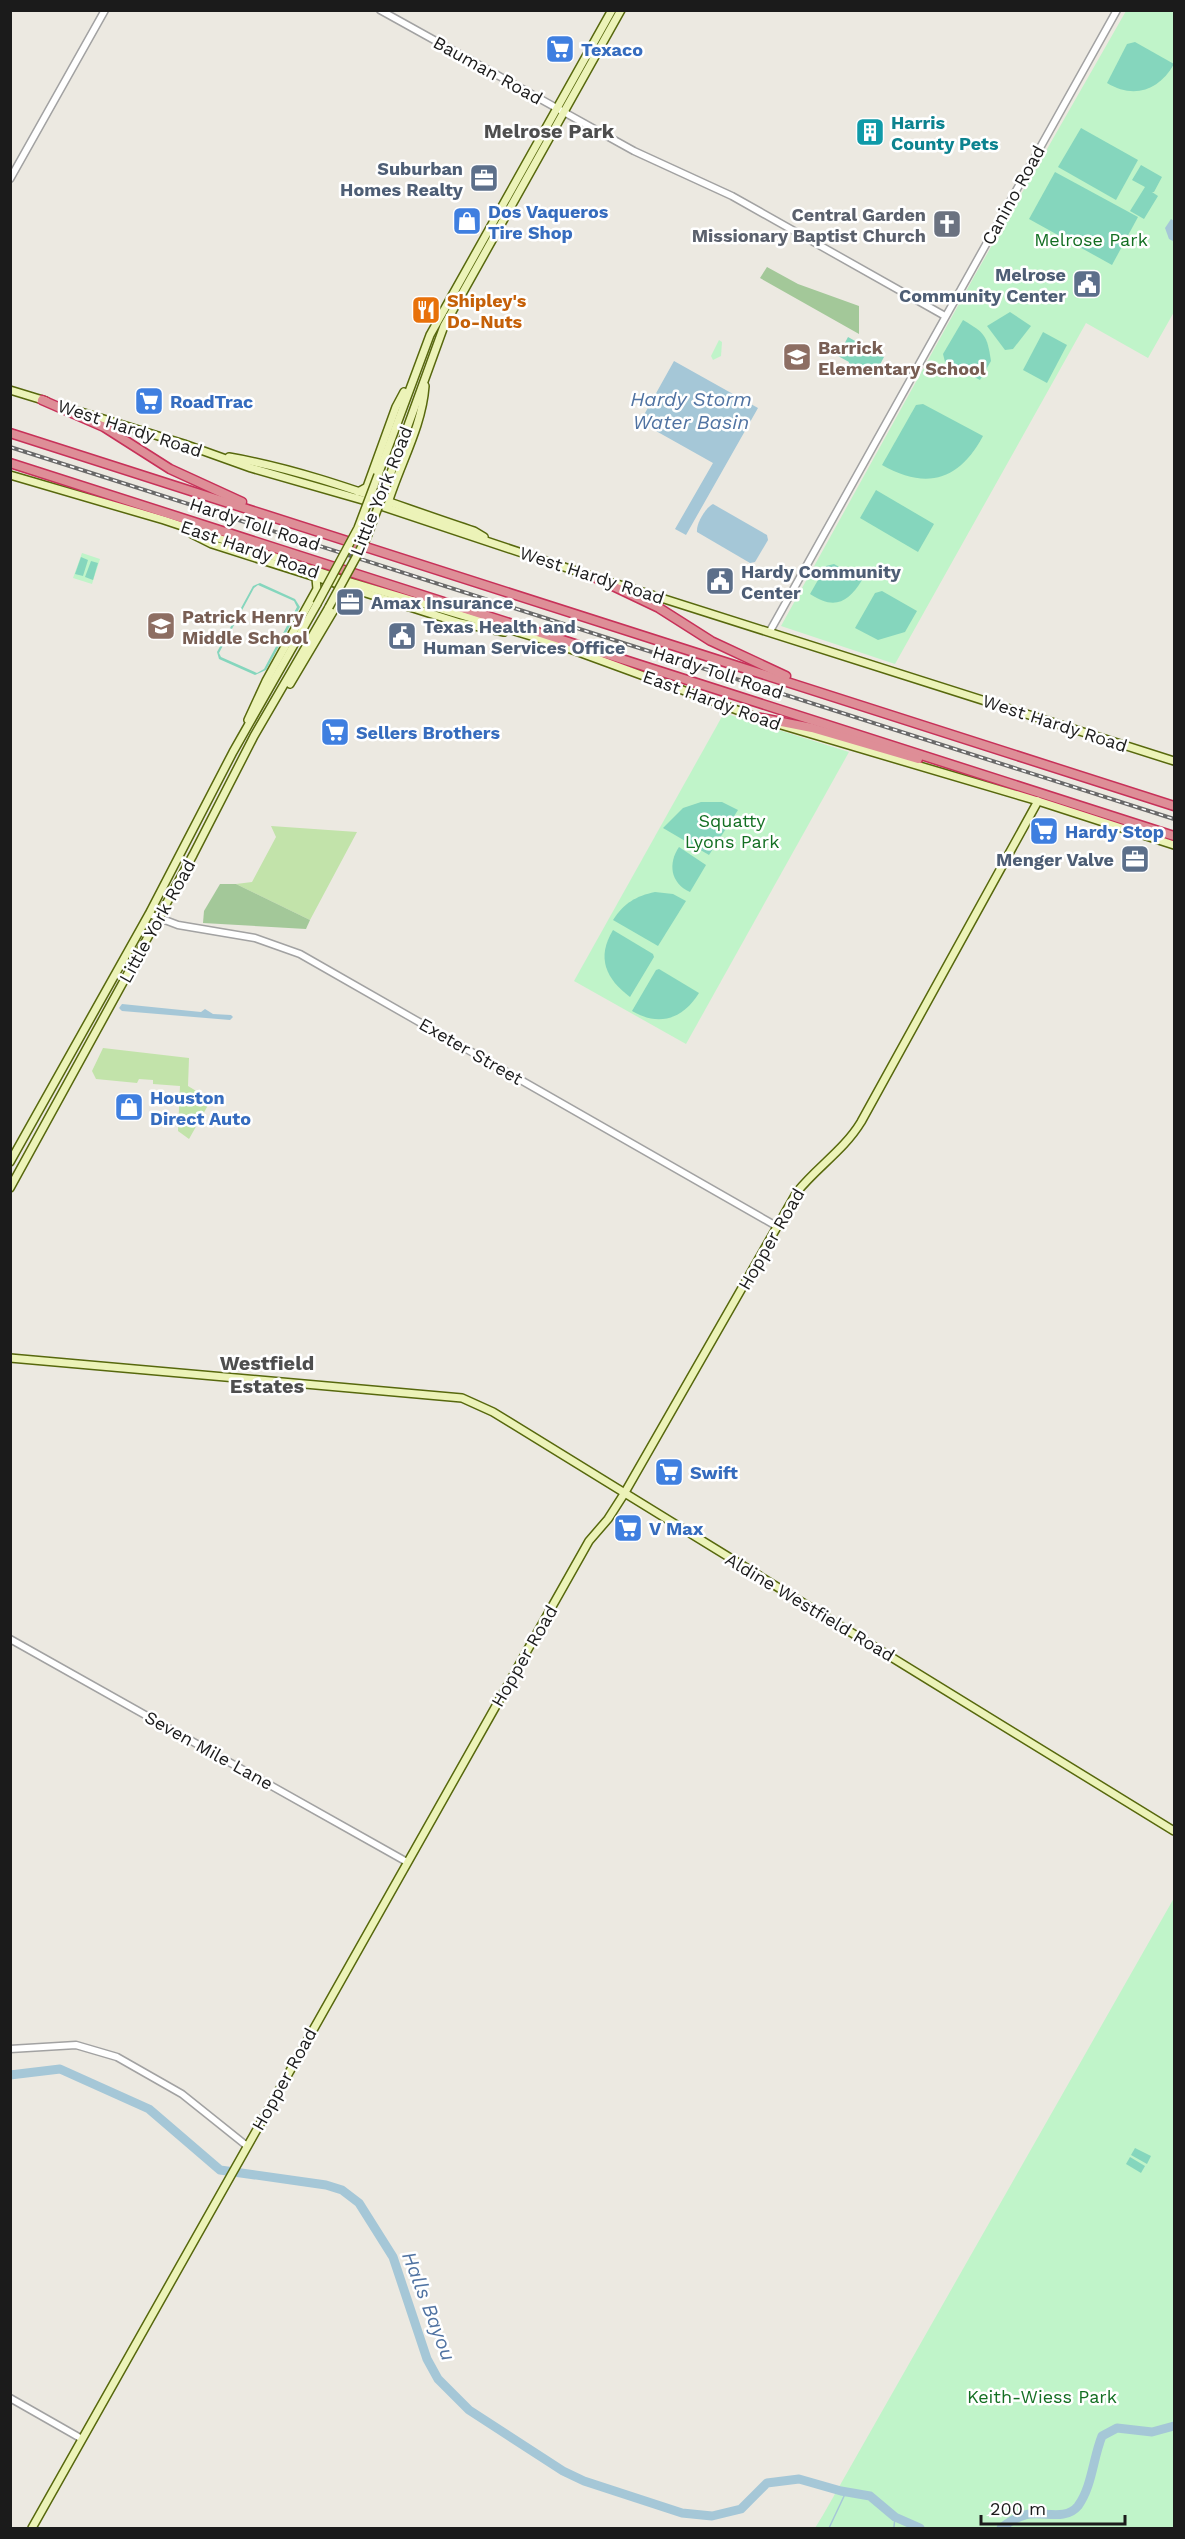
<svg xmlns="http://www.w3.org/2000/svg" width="1185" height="2539" font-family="'Work Sans',sans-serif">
<rect width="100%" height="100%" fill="#ece9e1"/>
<g fill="#c2e3aa">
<polygon points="271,826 357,832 310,920 236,884 252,882 276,837"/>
<polygon points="103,1048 189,1058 188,1086 211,1100 189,1139 178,1131 180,1086 153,1084 153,1080 139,1079 137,1083 96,1079 92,1071"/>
</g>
<g fill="#a3c899">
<polygon points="767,267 798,284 859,306 859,334 760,278"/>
<polygon points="220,884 236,884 310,920 306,929 203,923 204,911"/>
</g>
<g fill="#c0f4c9">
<polygon points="1126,11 1174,11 1174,312 1148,358 1086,323 895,664 781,626 975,275"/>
<polygon points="719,340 722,342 721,356 713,360 711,356"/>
<polygon points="82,553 100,559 92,584 73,578"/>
<polygon points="724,713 849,752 686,1044 574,981"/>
<polygon points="1174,1898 1174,2528 815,2528 823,2515"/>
</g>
<g fill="#85d6bd" fill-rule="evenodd">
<path d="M 1135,42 L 1174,64 C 1159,91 1133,99 1107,83 L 1127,44 Z"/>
<polygon points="1081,128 1138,160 1116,200 1058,167"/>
<polygon points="1141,165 1162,177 1154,192 1152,192 1158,196 1144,219 1130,211 1145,187 1132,180"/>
<polygon points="1055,172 1138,217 1112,265 1029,219"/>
<polygon points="1010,312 1031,326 1013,349 1005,350 987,326"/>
<path d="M 963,320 C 985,333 987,335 991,361 L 980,380 L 945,362 L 943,354 Z"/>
<polygon points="1043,332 1067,345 1047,383 1023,370"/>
<polygon points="848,337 884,357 874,376 872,377 847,371 849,362 838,356"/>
<path d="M 923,404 L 983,436 C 959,481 926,490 882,465 L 916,405 Z"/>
<polygon points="876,490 934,524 918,552 860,518"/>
<polygon points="81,557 88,560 83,576 75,574"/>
<polygon points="91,561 98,563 93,580 85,577"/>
<path d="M 834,564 L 862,580 C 848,603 834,610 810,594 L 826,566 Z"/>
<path d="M 260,583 L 295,599 L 300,607 L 266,670 L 255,675 L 219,659 L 217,652 L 253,586 ZM 258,585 L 294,601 L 297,607 L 264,669 L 257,673 L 221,657 L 219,653 L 254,588 Z"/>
<polygon points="882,591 917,611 905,632 878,640 855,628 875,593"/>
<polygon points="701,802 722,802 738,810 709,855 663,828 683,808"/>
<path d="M 679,847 L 706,865 L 690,892 C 670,883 668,863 679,847 Z"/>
<path d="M 655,892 L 673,894 L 686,901 L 658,946 L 613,920 C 624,903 636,896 655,892 Z"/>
<path d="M 613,930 L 653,954 L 654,957 L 630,997 C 606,979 596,958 613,930 Z"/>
<path d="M 659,969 L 699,993 C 683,1019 659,1027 632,1011 L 656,970 Z"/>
<polygon points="1135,2148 1151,2156 1147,2164 1131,2155"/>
<polygon points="1130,2157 1145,2166 1141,2173 1126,2164"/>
</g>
<g fill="#a5c7d7">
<polygon points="1171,219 1174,221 1173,241 1169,239 1165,228"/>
<polygon points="674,361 758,408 686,535 675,529 713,463 640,422"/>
<path d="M 713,504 L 767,535 L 768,540 L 755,562 L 750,563 L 697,532 C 696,524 705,508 713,504 Z"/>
<polygon points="122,1004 201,1012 205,1009 213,1014 231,1015 233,1017 230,1020 122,1011 119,1008"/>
</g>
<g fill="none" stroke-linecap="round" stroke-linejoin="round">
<g stroke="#a5c7d7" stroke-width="1.5">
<polyline points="894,2527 895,2517"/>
<polyline points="829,2528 846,2492"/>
</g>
<g stroke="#a5c7d7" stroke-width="9">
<polyline points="10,2075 60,2069 149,2109 220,2170 326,2185 342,2190 359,2203 393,2257 427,2359 438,2379 469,2410 563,2471 584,2481 682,2513 712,2516 741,2509 767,2483 799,2479 841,2491 870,2496 895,2517 920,2528"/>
<path d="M 1001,2528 C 1008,2523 1016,2517 1025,2515 C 1041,2510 1065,2522 1078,2506 C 1092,2487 1093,2458 1102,2436 L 1117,2428 L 1152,2432 L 1174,2426"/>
</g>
<g stroke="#a2a2a2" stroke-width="9">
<g id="tertiary">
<polyline points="380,10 634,151 732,196 945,316"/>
<polyline points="10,179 105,10"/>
<polyline points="770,631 1117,10"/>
<polyline points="149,914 178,925 255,938 300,954 778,1227"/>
<polyline points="10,1639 407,1862"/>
<polyline points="10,2049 76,2045 117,2057 182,2094 247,2146"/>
<polyline points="10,2398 82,2439"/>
</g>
</g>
<g stroke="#57680d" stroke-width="10">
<g id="secondary">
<polyline points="10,390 46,401"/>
<polyline points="68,408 184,444 251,468 366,501 600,579"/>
<path d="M 229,457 C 312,471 394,505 474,531 L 484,537"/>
<polyline points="10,475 164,520 344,580 551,642 756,717"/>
<polyline points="378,475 430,335 612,10"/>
<polyline points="389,478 444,326 621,10"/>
<polyline points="358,492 367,487 396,407 404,392"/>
<path d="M 388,503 C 400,464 422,427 425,386"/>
<polyline points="192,534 212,544 460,623 504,632"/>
<polyline points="614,583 1174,761"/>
<polyline points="290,684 347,588"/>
<polyline points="248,720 266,681 317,589 316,578"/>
<polyline points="781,725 1038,801 1174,845"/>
<polyline points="10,1162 149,914 233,752 317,604"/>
<polyline points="10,1188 193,855 254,736 329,607"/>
<polyline points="10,1358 462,1398 493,1412 1174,1831"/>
<path d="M 32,2528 L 589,1541 L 608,1519 L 624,1494 L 797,1192 C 817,1167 844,1150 861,1122 L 1038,801"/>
</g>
</g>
<g stroke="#c73159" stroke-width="11">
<g id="motorway">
<polyline points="42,400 104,427 170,469 242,502"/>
<polyline points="10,433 1174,806"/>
<polyline points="10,463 1174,836"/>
<polyline points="596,578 659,608 711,641 786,676"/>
<polyline points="751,716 812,728 918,759"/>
</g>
</g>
<use href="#tertiary" stroke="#fff" stroke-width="6"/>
<use href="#secondary" stroke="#ecf3b8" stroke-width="7"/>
<use href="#motorway" stroke="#de8e97" stroke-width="8"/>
<g stroke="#696969" stroke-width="4">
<polyline id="rail" points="10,447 1174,819"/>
</g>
<use href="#rail" stroke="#fff" stroke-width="1.5" stroke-dasharray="4.5" stroke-linecap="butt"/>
<g stroke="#57680d" stroke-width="10" stroke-linecap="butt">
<g id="secondary-bridge">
<polyline points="317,604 358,528 378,475"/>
<polyline points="329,607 367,537 389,478"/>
</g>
</g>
<use href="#secondary-bridge" stroke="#ecf3b8" stroke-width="7"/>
</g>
<defs>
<g id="supermarket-square" transform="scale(1.5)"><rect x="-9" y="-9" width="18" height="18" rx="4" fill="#3f7fe0" stroke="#fff"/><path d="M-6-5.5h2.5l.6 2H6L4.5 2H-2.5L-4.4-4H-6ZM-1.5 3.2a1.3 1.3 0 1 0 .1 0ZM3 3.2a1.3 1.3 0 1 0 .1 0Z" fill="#fff"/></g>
<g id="building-square" transform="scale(1.5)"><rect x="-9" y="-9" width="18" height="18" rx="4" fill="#0f9aa8" stroke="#fff"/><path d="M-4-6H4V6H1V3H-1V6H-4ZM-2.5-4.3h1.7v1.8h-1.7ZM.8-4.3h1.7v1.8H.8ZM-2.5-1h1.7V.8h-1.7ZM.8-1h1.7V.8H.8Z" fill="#fff"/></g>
<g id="office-square" transform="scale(1.5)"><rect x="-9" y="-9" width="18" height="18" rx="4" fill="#5c6f8a" stroke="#fff"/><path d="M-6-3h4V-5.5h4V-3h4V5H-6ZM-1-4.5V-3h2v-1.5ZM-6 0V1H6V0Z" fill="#fff"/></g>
<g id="shop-square" transform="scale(1.5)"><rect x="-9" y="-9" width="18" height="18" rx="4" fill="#3f7fe0" stroke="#fff"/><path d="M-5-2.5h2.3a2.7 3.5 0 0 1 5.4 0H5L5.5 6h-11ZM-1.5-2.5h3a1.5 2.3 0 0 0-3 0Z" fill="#fff"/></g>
<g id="church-square" transform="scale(1.5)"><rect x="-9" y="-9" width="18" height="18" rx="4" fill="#6b7280" stroke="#fff"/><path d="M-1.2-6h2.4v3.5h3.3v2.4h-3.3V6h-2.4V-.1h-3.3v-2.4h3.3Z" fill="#fff"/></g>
<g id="civic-square" transform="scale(1.5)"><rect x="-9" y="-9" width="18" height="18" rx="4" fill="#5c6f8a" stroke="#fff"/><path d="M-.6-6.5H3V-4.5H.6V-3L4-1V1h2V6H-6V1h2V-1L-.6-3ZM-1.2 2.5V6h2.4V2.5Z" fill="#fff"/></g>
<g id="restaurant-square" transform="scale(1.5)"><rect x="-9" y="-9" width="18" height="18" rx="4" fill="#e8710a" stroke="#fff"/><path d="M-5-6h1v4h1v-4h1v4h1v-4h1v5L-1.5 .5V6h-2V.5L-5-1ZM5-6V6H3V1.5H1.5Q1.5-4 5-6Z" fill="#fff"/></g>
<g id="school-square" transform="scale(1.5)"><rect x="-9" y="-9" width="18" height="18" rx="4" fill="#8d6e63" stroke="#fff"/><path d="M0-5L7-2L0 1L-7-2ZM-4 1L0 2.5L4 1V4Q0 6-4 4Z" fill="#fff"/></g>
</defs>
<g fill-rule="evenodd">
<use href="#supermarket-square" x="560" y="49"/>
<use href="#building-square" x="870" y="132"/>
<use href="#office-square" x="484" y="178"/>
<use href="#shop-square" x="467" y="221"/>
<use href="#church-square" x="947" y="224"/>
<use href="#civic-square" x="1087" y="284"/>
<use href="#restaurant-square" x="426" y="310"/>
<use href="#school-square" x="797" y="357"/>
<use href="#supermarket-square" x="149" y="401"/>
<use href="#civic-square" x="720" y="581"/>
<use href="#office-square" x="350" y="602"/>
<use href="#school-square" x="161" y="626"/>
<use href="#civic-square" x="402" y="636"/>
<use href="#supermarket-square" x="335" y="732"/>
<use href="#supermarket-square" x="1044" y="831"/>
<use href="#office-square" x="1135" y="859"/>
<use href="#shop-square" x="129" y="1107"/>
<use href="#supermarket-square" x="669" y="1472"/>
<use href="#supermarket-square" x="628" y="1528"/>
</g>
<g text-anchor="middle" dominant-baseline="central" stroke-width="5" stroke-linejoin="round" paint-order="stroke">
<g font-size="18" font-weight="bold" fill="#366cbe" stroke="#fff" text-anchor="start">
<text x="581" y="49">Texaco</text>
<text x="488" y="211">Dos Vaqueros<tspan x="488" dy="21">Tire Shop</tspan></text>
<text x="170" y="401">RoadTrac</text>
<text x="356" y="732">Sellers Brothers</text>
<text x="1065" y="831">Hardy Stop</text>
<text x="150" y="1097">Houston<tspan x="150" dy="21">Direct Auto</tspan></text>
<text x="690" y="1472">Swift</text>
<text x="649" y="1528">V Max</text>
</g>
<g font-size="18" fill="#1b1b1b" stroke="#fff">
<text transform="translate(488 70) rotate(29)">Bauman Road</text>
<text transform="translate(1013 195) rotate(-61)">Canino Road</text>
<text transform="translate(130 428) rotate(18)">West Hardy Road</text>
<text transform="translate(381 491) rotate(-68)">Little York Road</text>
<text transform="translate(255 524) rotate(18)">Hardy Toll Road</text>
<text transform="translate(250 549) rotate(19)">East Hardy Road</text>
<text transform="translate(592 575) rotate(18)">West Hardy Road</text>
<text transform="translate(718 672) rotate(18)">Hardy Toll Road</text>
<text transform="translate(712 700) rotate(20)">East Hardy Road</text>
<text transform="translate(1055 723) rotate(18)">West Hardy Road</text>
<text transform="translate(157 921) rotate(-61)">Little York Road</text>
<text transform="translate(471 1051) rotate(30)">Exeter Street</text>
<text transform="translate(771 1239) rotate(-60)">Hopper Road</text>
<text transform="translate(810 1607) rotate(31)">Aldine Westfield Road</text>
<text transform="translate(524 1656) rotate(-60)">Hopper Road</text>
<text transform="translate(209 1750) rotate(29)">Seven Mile Lane</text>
<text transform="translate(284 2079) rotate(-61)">Hopper Road</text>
</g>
<g font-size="18" font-weight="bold" fill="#0d838f" stroke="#fff" text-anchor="start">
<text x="891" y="122">Harris<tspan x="891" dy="21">County Pets</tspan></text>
</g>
<g font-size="18" font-weight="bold" fill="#4e5e75" stroke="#fff" text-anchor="end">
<text x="463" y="168">Suburban<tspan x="463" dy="21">Homes Realty</tspan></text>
<text x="1066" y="274">Melrose<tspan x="1066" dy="21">Community Center</tspan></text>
<text x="741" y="571" text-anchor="start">Hardy Community<tspan x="741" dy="21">Center</tspan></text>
<text x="371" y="602" text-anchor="start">Amax Insurance</text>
<text x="423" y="626" text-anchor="start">Texas Health and<tspan x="423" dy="21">Human Services Office</tspan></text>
<text x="1114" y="859">Menger Valve</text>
</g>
<g font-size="18" font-weight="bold" fill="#5b616d" stroke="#fff" text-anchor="end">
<text x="926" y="214">Central Garden<tspan x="926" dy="21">Missionary Baptist Church</tspan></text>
</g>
<g font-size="18" fill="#136f22" stroke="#fff">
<text x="1091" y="239">Melrose Park</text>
<text x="732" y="820">Squatty<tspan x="732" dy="21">Lyons Park</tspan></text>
<text x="1042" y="2396">Keith-Wiess Park</text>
</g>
<g font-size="18" font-weight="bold" fill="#c56008" stroke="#fff" text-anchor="start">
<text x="447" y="300">Shipley's<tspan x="447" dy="21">Do-Nuts</tspan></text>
</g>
<g font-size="18" font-weight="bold" fill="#785e54" stroke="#fff" text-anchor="start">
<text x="818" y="347">Barrick<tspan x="818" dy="21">Elementary School</tspan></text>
<text x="182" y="616">Patrick Henry<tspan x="182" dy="21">Middle School</tspan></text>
</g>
<g font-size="20" font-weight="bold" fill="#4e4e4e" stroke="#fff">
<text x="549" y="131">Melrose Park</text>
<text x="267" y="1363">Westfield<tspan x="267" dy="23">Estates</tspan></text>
</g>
<g font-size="20" font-style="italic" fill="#5073a2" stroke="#fff">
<text x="691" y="399">Hardy Storm<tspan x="691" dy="23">Water Basin</tspan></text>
<text transform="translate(429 2306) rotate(69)">Halls Bayou</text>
</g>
</g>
<rect width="1185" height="2539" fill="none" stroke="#1b1b1b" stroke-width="24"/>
<path d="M981 2515v9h144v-9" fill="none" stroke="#1b1b1b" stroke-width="3"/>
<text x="990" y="2515" font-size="18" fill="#1b1b1b" stroke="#ffffff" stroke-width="4.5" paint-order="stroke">200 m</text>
</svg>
